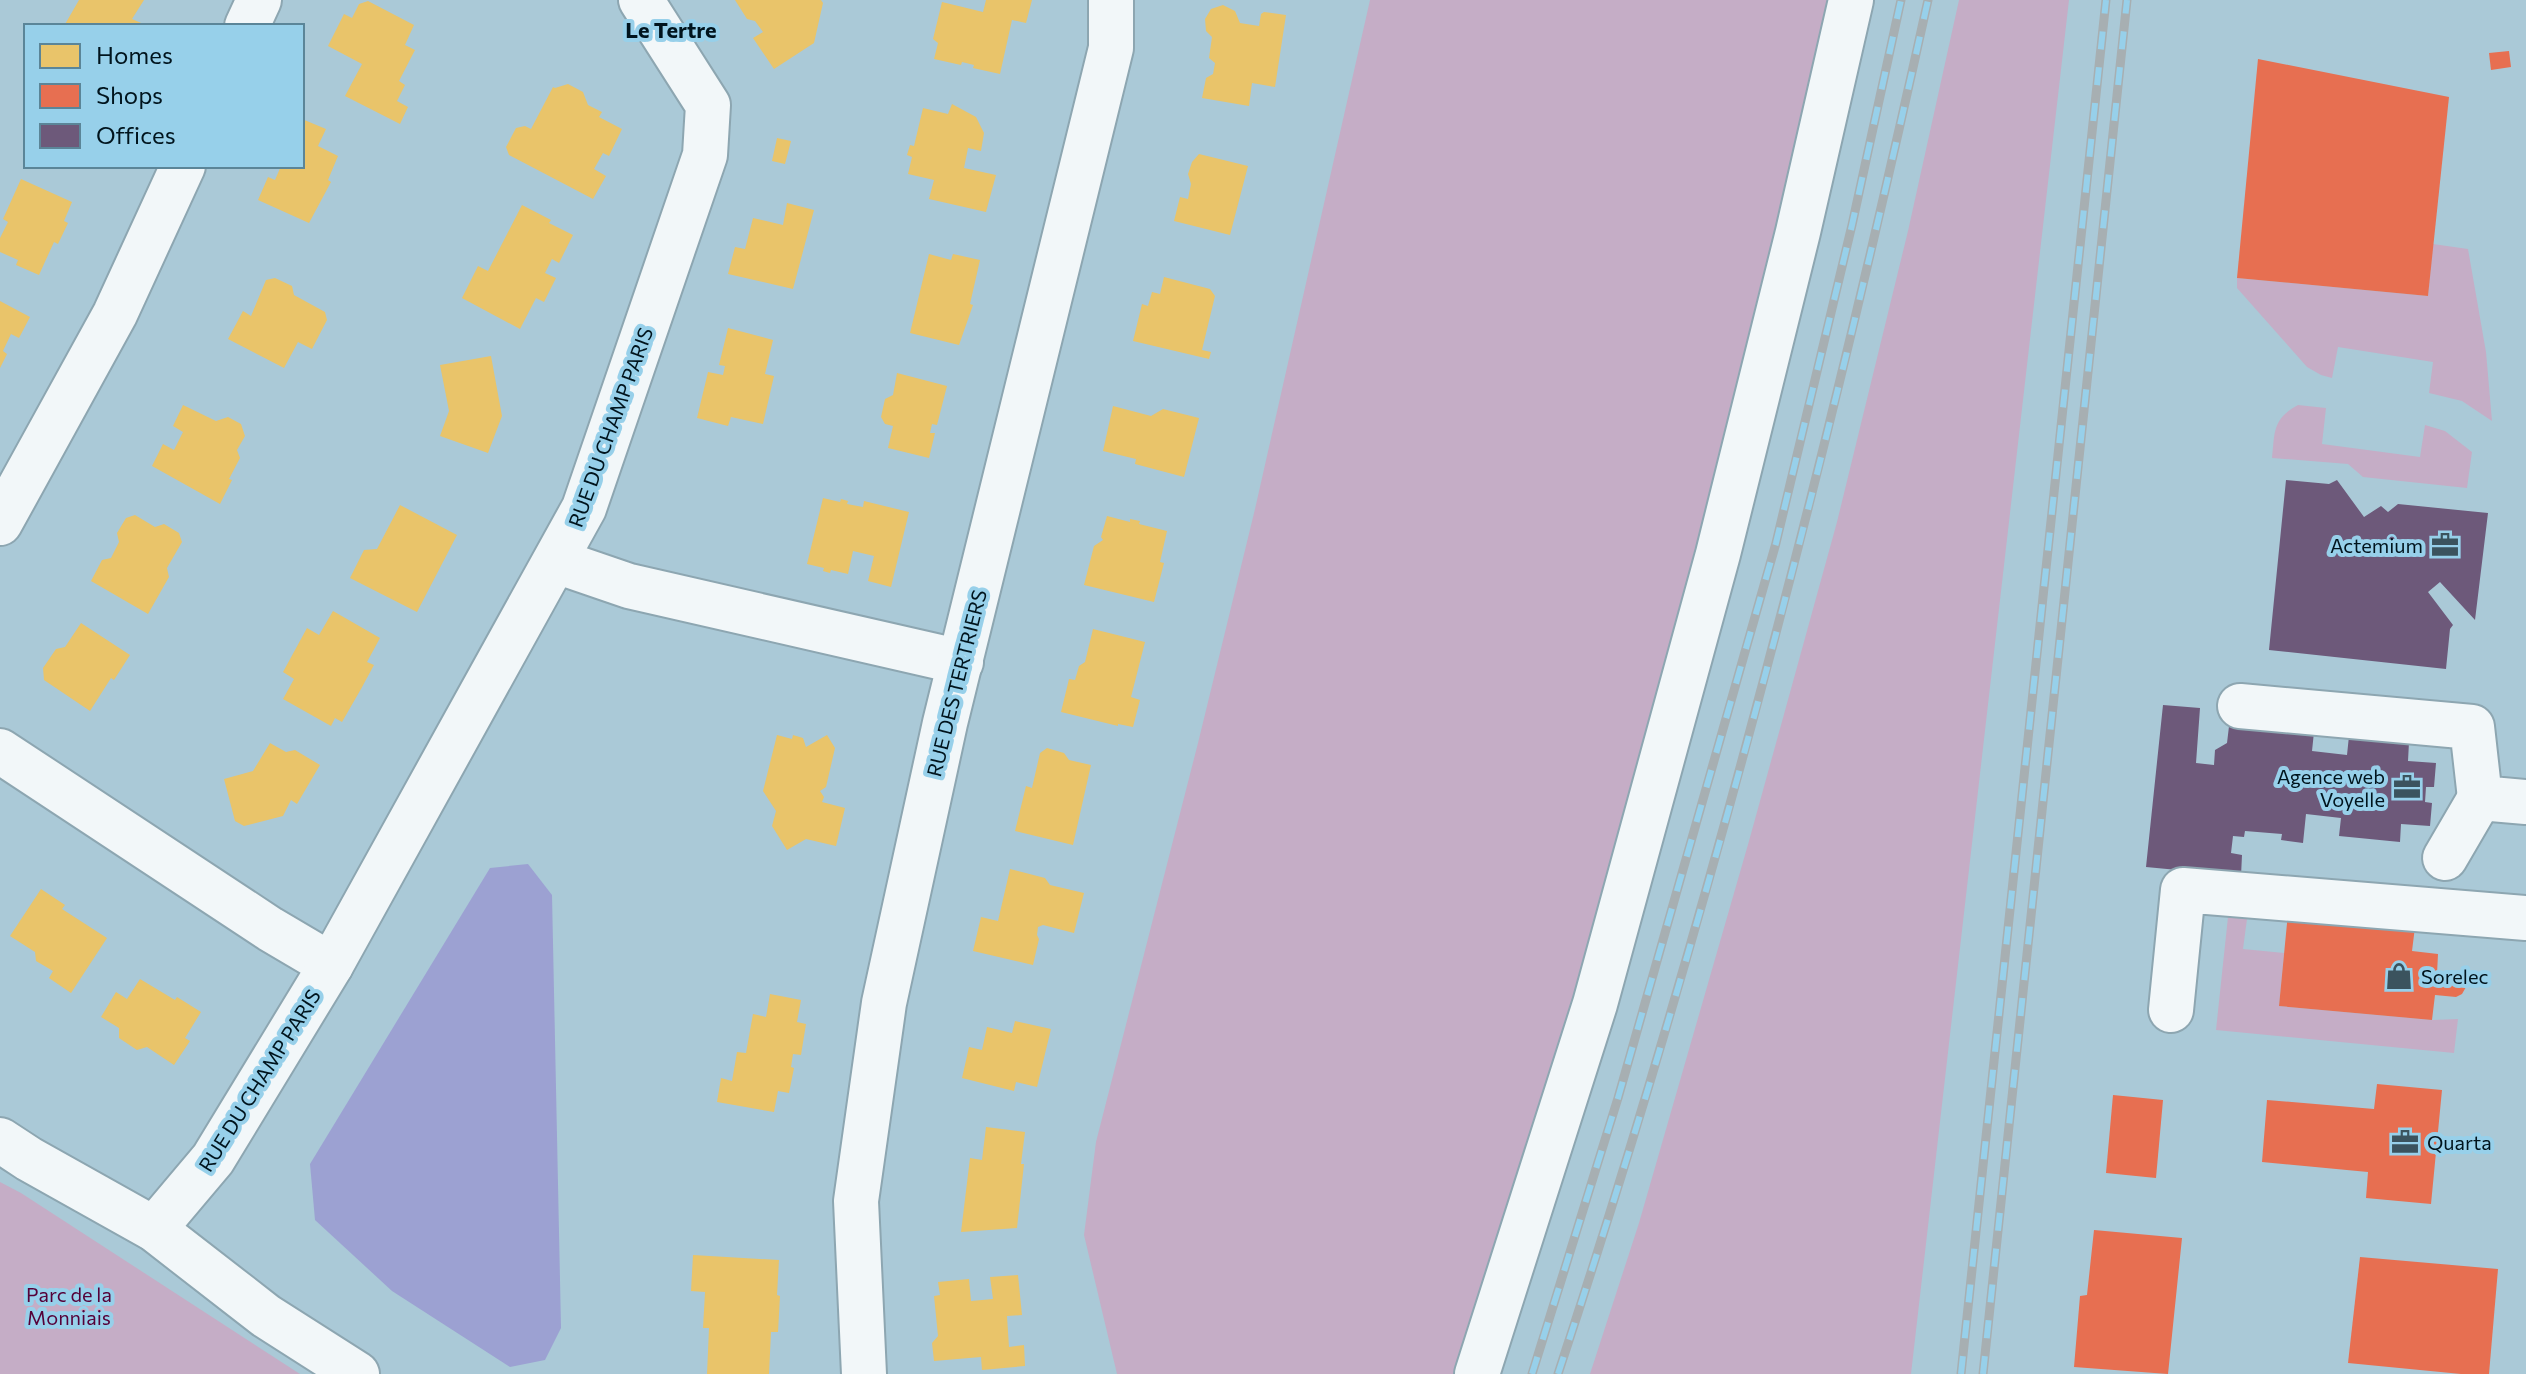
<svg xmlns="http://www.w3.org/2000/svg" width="2526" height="1374" font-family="Commissioner,sans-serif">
<rect width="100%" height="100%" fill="#aac9d7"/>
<g fill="#c5adc6">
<polygon points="1370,0 1858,0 1486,1374 1117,1374 1084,1235 1096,1142 1198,743 1255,509"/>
<polygon points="1959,0 2069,0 1911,1374 1590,1374 1639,1223 1749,841 1837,522 1908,231"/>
<polygon points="2433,244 2468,249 2486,352 2492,421 2462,401 2429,393 2433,362 2338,347 2332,378 2321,375 2307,367 2237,288 2237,278 2428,296"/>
<path d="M 2298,405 L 2326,408 L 2322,444 L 2420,457 L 2425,425 L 2445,431 L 2472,452 L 2467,488 L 2363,477 L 2348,464 L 2272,458 C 2275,432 2272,419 2298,405 Z"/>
<polygon points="2228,917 2247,919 2243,949 2284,953 2279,1006 2432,1020 2458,1019 2454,1053 2216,1030"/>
<polygon points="0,1182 21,1193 300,1374 0,1374"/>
</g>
<polygon fill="#9ca1d2" points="528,864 552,895 561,1328 545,1360 510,1367 392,1291 315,1220 310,1164 490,868"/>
<g fill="#e9c46a">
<polygon points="79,0 144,0 132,19 148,26 64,26"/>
<polygon points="735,0 821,0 823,3 814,43 774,69 753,38 763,32 755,21 747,19"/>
<polygon points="986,0 1032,0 1026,23 1012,20 1000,74 973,68 974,65 962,62 961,65 934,59 938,43 933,39 942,2 983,12"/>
<polygon points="368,1 414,25 405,45 415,50 399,81 405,85 397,101 408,107 400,124 345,96 362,64 328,46 344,14 352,18 359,4"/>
<polygon points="1223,5 1235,11 1240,23 1259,26 1261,14 1264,12 1286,15 1275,87 1252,83 1249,106 1202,98 1206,78 1213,74 1215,63 1209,58 1212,37 1206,31 1205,19 1211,9"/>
<polygon points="568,84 583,92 588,105 602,112 599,117 622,129 609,156 603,153 594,169 606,176 593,199 509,155 506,147 516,128 525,126 531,129 553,87 555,88"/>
<polygon points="952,104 976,117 984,133 981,151 968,148 964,168 996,175 986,212 929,199 934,180 908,174 912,157 907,155 910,145 914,146 923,108 948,114"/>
<polygon points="302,119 326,129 318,146 338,156 328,180 331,182 309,223 258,200 268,177 275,180 281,166 302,166"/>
<polygon points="777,138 791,141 785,164 772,161"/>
<polygon points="1199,154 1248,166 1230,235 1174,221 1180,197 1188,199 1191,184 1188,174 1192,162"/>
<polygon points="21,179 72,202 64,221 68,223 58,244 54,242 39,275 16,265 18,260 0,252 0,238 8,222 3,219"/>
<polygon points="787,203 814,210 793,289 728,274 735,247 745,249 753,218 783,225"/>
<polygon points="522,205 551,220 549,223 573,235 559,263 552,259 545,273 556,278 544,302 536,298 520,329 462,298 478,266 488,271"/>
<polygon points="929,254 951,260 953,254 980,260 970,304 973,305 959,345 910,333"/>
<polygon points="1164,277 1210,289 1215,296 1202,350 1211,352 1209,359 1133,341 1142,304 1148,306 1152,292 1160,294"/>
<polygon points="275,278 292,286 294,295 325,312 327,320 312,349 298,342 284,368 228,339 243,311 251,316 266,280"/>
<polygon points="0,301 30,317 19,338 11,334 3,351 7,354 0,368"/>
<polygon points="728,328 773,340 765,374 774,376 763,424 731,417 728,426 697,418 708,372 723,375 725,366 719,365"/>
<polygon points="491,356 502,416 488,453 440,436 449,411 440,365"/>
<polygon points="897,373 947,386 937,425 932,424 930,433 935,433 929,458 888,448 893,426 885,424 881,417 885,399 893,395"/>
<polygon points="183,405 216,421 228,417 241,424 245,436 237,450 240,458 229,479 232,480 220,504 152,466 163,444 174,450 183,432 173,426"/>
<polygon points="1113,406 1151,416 1163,409 1199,418 1184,477 1135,464 1136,459 1103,451"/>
<polygon points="823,498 840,502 841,499 848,501 847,504 863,507 864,501 909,512 891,587 868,581 874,556 853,551 848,574 831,570 830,573 823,571 824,568 807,564"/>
<polygon points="400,505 457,535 417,612 350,578 364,550 377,549"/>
<polygon points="135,515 155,527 164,524 179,533 182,542 167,568 169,577 148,614 91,581 102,560 111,558 119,542 117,533 126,518"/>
<polygon points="1107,516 1130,522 1130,519 1140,521 1139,524 1167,531 1160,562 1164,563 1154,602 1084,585 1094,546 1103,540 1101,537"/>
<polygon points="333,611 380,638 367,662 374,665 361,689 342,722 335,718 331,726 283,699 294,679 283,672 307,628 319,635"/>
<polygon points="81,623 130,655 114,680 111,678 90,711 44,680 43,668 56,649 65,647"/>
<polygon points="1093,629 1145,642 1131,697 1140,700 1133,727 1118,724 1118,726 1061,712 1069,679 1075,680 1079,666 1085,662"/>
<polygon points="777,735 792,739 793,735 803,738 806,747 827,735 835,748 826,787 820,791 824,797 822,802 845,808 836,846 806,839 787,850 772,826 776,811 763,791"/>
<polygon points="270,743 286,752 295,750 320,765 297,804 291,800 283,816 244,826 235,821 224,779 253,771"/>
<polygon points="1047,748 1064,753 1069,760 1091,765 1073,845 1015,831 1026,786 1032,788 1040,753"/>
<polygon points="1010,869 1045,878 1050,885 1084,893 1074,933 1043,925 1038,927 1037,935 1039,939 1033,965 973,951 981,917 998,921"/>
<polygon points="41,889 65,905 62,909 107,938 71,993 49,978 53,971 36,961 35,952 10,936"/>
<polygon points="140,979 175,1000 177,997 201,1012 185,1038 190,1041 174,1065 147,1047 137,1050 119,1038 119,1028 101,1017 116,992 127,999"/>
<polygon points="770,994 801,1000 797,1022 806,1024 801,1055 793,1054 791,1067 794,1068 789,1093 778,1091 774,1112 717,1102 721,1078 732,1081 737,1052 746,1053 753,1014 766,1017"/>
<polygon points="1015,1021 1051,1029 1037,1087 1016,1082 1014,1091 962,1078 969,1047 982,1050 987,1027 1012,1033"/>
<polygon points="986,1127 1025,1132 1021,1164 1024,1164 1017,1228 961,1232 970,1158 982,1160"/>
<polygon points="693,1255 779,1260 777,1295 780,1296 778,1332 771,1332 769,1374 707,1374 709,1328 703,1328 705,1292 691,1291"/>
<polygon points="1018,1275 1022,1315 1007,1316 1009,1347 1024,1345 1025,1366 982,1370 981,1357 934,1361 932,1343 938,1336 934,1296 940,1295 938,1282 969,1279 971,1301 993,1299 990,1277"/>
</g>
<g fill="#e76f51">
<polygon points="2509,51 2511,67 2491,70 2489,53"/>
<polygon points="2258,59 2449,97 2428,296 2237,278"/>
<polygon points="2288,913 2415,927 2412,951 2438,954 2437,974 2457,976 2464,980 2466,987 2462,994 2456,997 2435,995 2432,1020 2279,1006"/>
<polygon points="2377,1084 2442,1090 2431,1204 2366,1198 2368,1172 2262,1162 2267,1100 2374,1109"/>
<polygon points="2113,1095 2163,1100 2156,1178 2106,1173"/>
<polygon points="2094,1230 2182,1238 2168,1374 2074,1367 2080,1296 2087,1295"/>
<polygon points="2360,1257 2498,1269 2489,1374 2461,1374 2348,1363"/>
</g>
<g fill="#6d597a">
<polygon points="2286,480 2329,484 2337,480 2364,517 2381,506 2388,512 2398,504 2488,513 2475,620 2440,582 2428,592 2453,625 2450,629 2446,669 2269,650"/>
<polygon points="2163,705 2200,708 2196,763 2214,765 2215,750 2227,743 2230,718 2314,732 2312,751 2347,755 2349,736 2409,742 2408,761 2436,763 2434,787 2426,787 2425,802 2432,803 2430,826 2401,824 2400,842 2339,836 2341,818 2306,814 2303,843 2281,840 2282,834 2245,831 2244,837 2233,836 2231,853 2242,855 2241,876 2146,867"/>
</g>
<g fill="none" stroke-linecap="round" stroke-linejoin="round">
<g stroke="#8da6b1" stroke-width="48">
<g id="minor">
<polyline points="247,26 259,0"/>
<polyline points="0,523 115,314 183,166"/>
<polyline points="556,561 629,586 961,662"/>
<polyline points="2240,706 2472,727 2480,798 2526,802"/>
<polyline points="0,751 270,929 331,965"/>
<polyline points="2445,858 2480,798"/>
<polyline points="2171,1010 2183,890 2526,918"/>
<polyline points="0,1140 29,1159 154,1229 266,1316 357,1374"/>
<polyline points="154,1229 213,1159 331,965 584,508 705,155 708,105 641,0"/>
<polyline points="864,1374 856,1201 884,1003 945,723 1111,48 1111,0"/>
<polyline points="1477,1374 1595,1004 1718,554 1798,232 1851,0"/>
</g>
</g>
<use href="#minor" stroke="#f2f7f9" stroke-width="44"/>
<g stroke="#a7afb2" stroke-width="9">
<g id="rail">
<polyline points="1532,1374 1618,1098 1776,543 1852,225 1901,0"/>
<path d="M 1558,1374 C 1707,923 1826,464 1928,0"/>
<polyline points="1961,1374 2106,0"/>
<polyline points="1983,1374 2127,0"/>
</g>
</g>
<use href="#rail" stroke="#97d0ea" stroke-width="6" stroke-dasharray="18" stroke-linecap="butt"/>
</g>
<defs>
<g id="office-bare" transform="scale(2.16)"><path d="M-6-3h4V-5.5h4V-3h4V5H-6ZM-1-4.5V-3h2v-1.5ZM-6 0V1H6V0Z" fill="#3b535e" stroke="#97d0ea" stroke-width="2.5" paint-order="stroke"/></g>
<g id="shop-bare" transform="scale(2.16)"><path d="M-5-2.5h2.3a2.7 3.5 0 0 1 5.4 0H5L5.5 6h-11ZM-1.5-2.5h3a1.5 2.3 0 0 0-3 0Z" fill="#3b535e" stroke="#97d0ea" stroke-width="2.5" paint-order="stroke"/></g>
</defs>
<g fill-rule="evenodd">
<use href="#office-bare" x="2445" y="545"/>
<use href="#office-bare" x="2407" y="787"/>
<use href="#shop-bare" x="2399" y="976"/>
<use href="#office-bare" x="2405" y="1142"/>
</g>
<g text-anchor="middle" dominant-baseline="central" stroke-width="8" stroke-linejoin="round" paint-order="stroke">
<g font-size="20" fill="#00141d" stroke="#97d0ea">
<text transform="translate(610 427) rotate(-70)">RUE DU CHAMP PARIS</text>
<text transform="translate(956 683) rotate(-76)">RUE DES TERTRIERS</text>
<text transform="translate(259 1080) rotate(-58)">RUE DU CHAMP PARIS</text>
</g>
<g font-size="20" fill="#00141d" stroke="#97d0ea" text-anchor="end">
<text x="2423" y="545">Actemium</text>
<text x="2385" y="776">Agence web<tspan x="2385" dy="23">Voyelle</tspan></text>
<text x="2421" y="976" text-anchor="start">Sorelec</text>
<text x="2427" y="1142" text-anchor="start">Quarta</text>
</g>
<g font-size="20" fill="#550138" stroke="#97d0ea">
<text x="69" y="1294">Parc de la<tspan x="69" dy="23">Monniais</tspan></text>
</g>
<g font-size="22" font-weight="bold" fill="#00141d" stroke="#97d0ea">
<text x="671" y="29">Le Tertre</text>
</g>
</g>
<rect x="24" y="24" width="280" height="144" fill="#97d0ea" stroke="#5b8598" stroke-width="2"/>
<rect x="40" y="44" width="40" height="24" fill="#e9c46a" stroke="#5b8598" stroke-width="2"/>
<text x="96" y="64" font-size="24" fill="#00141d">Homes</text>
<rect x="40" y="84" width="40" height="24" fill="#e76f51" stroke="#5b8598" stroke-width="2"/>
<text x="96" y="104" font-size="24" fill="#00141d">Shops</text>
<rect x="40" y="124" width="40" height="24" fill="#6d597a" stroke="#5b8598" stroke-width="2"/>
<text x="96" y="144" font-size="24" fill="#00141d">Offices</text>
</svg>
